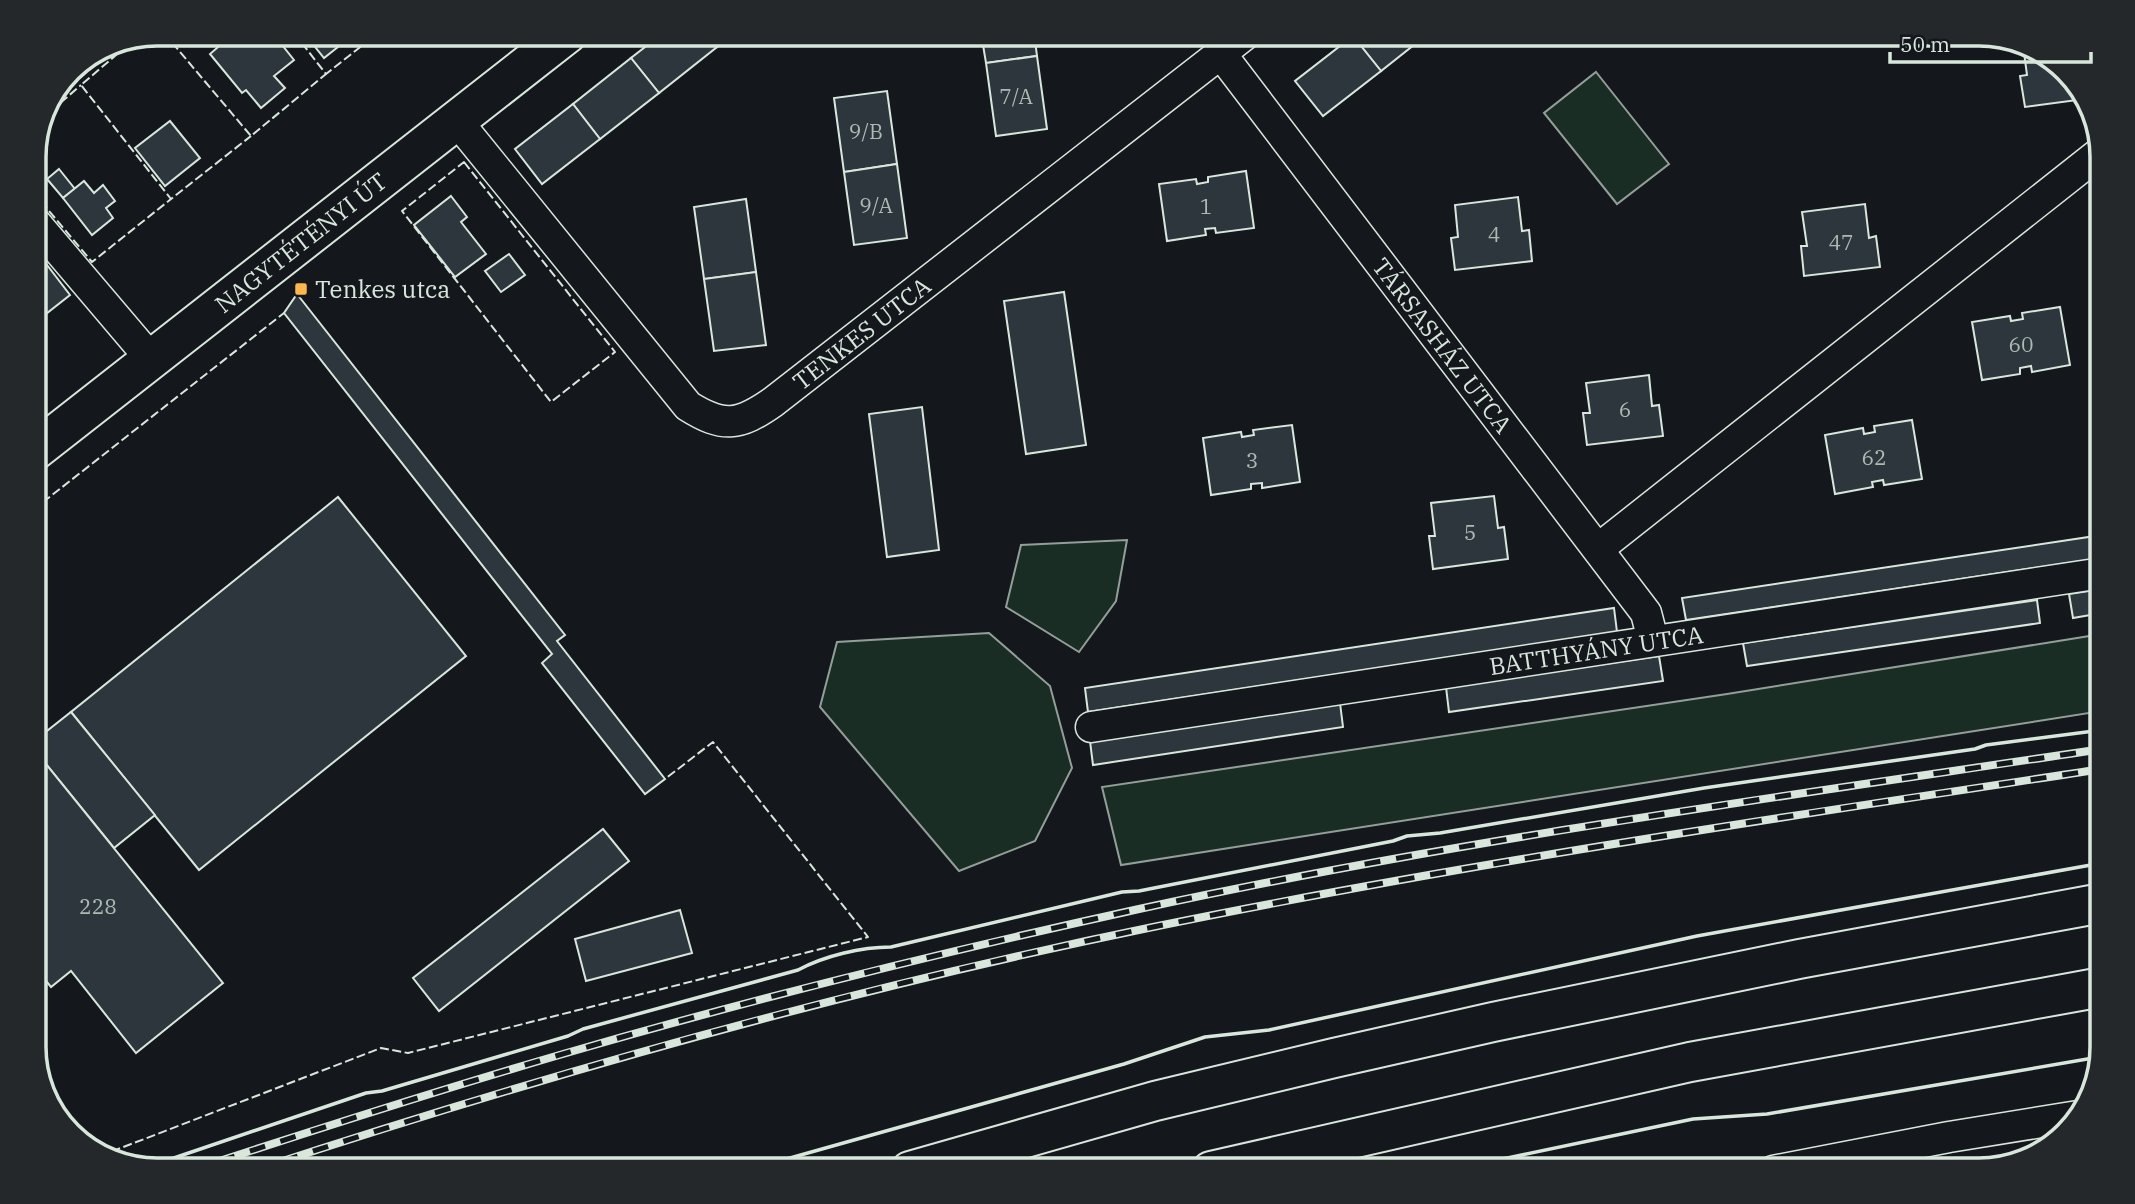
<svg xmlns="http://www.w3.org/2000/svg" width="2135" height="1204" font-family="'IBM Plex Serif',serif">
<rect width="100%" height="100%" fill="#14181c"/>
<g fill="#1a2d24" stroke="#939e99" stroke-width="2">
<polygon points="1596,72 1669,164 1617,204 1544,113"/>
<polygon points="1127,540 1116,601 1079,652 1006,607 1021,545"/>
<polygon points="989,633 1050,686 1072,768 1035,841 959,871 820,707 837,642"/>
<polygon points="2102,634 2102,711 1121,865 1102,787 1727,694"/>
</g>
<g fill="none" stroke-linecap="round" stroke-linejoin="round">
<polyline stroke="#2f3f4d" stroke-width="8" points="1978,1171 1981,1170"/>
</g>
<g fill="#2c363c" stroke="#d8e6dc" stroke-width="2">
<polygon points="234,33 242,33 246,38 252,33 263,33 268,40 274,35 294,60 274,76 285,88 261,108 246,90 242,93 210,54"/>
<polygon points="304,33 352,33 353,35 324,58"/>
<polygon points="663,33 706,33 717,47 659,93 631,58"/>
<polygon points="706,33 735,33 717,47"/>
<polygon points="981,33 1034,33 1037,56 986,63"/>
<polygon points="1357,33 1429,33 1381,71 1353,36"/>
<polygon points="1353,36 1381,71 1323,116 1295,81"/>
<polygon points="2023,45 2040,50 2081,88 2085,99 2025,107 2020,76 2027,75"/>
<polygon points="1037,56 1047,129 996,136 986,63"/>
<polygon points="631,58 659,93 600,139 573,104"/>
<polygon points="78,64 81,68 64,83 70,69"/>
<polygon points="887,91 897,164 844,172 834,98"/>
<polygon points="573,104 600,139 542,184 515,149"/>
<polygon points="170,121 200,158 165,186 135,148"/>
<polygon points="897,164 907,238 854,245 844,172"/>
<polygon points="59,169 75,189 63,198 47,179"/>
<polygon points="1246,171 1254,228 1216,233 1215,228 1205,229 1206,235 1167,241 1159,184 1196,179 1197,184 1208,182 1208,177"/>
<polygon points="84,181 94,193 103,185 115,201 106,208 113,218 92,235 63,198"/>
<polygon points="451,196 467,217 461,222 486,254 455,277 414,225"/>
<polygon points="1518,197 1522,231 1529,230 1532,261 1455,270 1451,238 1458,237 1455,205"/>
<polygon points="746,199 756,272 704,279 694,207"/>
<polygon points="1865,204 1869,238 1876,236 1880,267 1804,276 1801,246 1807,246 1802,212"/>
<polygon points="509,254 525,275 501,292 485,271"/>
<polygon points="44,261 70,295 42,317 33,306 33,263 37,267"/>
<polygon points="756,272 766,345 714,351 704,279"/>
<polygon points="1064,292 1086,445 1026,454 1004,301"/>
<polygon points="297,294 565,635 557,641 665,779 645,794 542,663 552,654 284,313"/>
<polygon points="33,306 42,317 33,323"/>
<polygon points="2060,307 2070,365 2032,372 2031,366 2020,368 2020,374 1982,380 1972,322 2010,316 2011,321 2023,319 2022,313"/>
<polygon points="1649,375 1652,406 1659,405 1663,436 1587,445 1583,413 1590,413 1586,383"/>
<polygon points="922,407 939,550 887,557 869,414"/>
<polygon points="1912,420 1922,479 1884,485 1883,480 1872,482 1873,487 1835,494 1825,435 1863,428 1864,434 1875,432 1874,426"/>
<polygon points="1292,425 1300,482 1262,488 1262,483 1251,484 1251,489 1211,495 1203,438 1241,432 1242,437 1254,435 1253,430"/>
<polygon points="1494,496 1498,528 1504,527 1508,559 1433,569 1429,536 1435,536 1431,503"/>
<polygon points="338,497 466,656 199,870 71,712"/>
<polygon points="2102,535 2102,558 1686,620 1682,598"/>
<polygon points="2102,589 2102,613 2073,618 2069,594"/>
<polygon points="2037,600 2040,623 1747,666 1743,643"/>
<polygon points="1614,608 1617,632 1088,712 1085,688"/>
<polygon points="1659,656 1663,681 1449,712 1446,687"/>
<polygon points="1340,703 1343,727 1093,765 1090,741"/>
<polygon points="71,712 155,815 114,848 33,748 33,742"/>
<polygon points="33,748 223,983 136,1053 71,971 51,987 33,965"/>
<polygon points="603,829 629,861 439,1011 413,978"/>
<polygon points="680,910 692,953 586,981 575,939"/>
</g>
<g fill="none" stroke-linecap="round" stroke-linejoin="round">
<g stroke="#d8e6dc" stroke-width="33">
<g id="minor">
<path id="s1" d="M 1221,54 L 1646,613 L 1653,640"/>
<path id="s2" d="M 457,121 L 688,406 C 723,428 739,426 773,402 L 1247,33"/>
<polyline points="33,220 151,359"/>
<polyline points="1598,549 2102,151"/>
<path id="s3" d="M 1091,727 L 2102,573"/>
<polyline points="1773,1171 1949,1137 2078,1116"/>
</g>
</g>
<g stroke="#d8e6dc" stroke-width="42">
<g id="major">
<path id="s4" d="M 33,452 L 568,33"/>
</g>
</g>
<g stroke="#d8e6dc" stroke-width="42">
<g id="highway">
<polyline points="910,1171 1155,1101 1334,1058 1493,1022 1799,959 2102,903"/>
<polyline points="1211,1171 1690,1062 2102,987"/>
</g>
</g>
<use href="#minor" stroke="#14181c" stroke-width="30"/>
<use href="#major" stroke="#14181c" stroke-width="38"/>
<use href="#highway" stroke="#14181c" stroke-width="38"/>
<g stroke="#d8e6dc" stroke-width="8">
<g id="rail">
<path d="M 189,1171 C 311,1131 433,1092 556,1056 C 748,1000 943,952 1139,909 C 1457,840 1780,797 2102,749"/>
<path d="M 252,1171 C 548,1074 848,989 1153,927 C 1467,863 1784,817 2102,769"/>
</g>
</g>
<use href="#rail" stroke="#14181c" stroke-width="5" stroke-dasharray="16" stroke-linecap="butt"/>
<g stroke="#d8e6dc" stroke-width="2" stroke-dasharray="9 3.5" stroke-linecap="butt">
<polyline points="164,33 251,136 326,74"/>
<polyline points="294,33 326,74 378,33"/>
<polyline points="137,37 81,85 171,199 251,136"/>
<polyline points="62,86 70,94"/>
<polyline points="51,111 81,85"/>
<polygon points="464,162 615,352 551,402 402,211"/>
<polyline points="33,192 92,262 171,199"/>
<polyline points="33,510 284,313"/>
<polyline points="100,1156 381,1048 408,1053 868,937 713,742 665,779"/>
</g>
<g stroke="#d8e6dc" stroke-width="3.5">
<path d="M 168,1160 L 366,1093 L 382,1091 L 568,1036 L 583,1029 L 798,970 C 824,956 861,947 891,947 L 1122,892 L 1139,891 L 1393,841 L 1407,836 L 1440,833 L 1704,788 L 1975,749 L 1986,745 L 2102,730"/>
<polyline points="744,1171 1124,1064 1205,1037 1269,1030 1697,936 2102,863"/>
<polyline points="1446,1171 1693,1119 1767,1114 2099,1057"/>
</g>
</g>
<rect fill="#ffb74d" stroke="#14181c" stroke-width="2.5" x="294" y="282" width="14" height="14" rx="3.5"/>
<g text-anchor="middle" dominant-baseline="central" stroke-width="5" stroke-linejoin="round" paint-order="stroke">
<g font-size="21" fill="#adbab4">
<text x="1016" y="96">7/A</text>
<text x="866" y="131">9/B</text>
<text x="876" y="205">9/A</text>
<text x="1206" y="206">1</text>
<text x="1494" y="234">4</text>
<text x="1841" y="242">47</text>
<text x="2021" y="344">60</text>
<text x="1625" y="409">6</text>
<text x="1874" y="457">62</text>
<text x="1252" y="460">3</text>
<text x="1470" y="532">5</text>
<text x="98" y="906">228</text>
</g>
<g font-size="24" fill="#d8e6dc" stroke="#14181c">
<text stroke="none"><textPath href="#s4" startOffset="340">NAGYTÉTÉNYI ÚT</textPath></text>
<text stroke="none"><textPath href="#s2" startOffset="572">TENKES UTCA</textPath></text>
<text stroke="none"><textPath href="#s1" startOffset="366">TÁRSASHÁZ UTCA</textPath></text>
<text stroke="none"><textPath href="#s3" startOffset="511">BATTHYÁNY UTCA</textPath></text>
</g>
<g font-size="24" fill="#d8e6dc" stroke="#14181c" text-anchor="start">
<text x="315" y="289">Tenkes utca</text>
</g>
</g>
<path d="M0 0H2135V1204H0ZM157 46H1979A111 111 0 0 1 2090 157V1047A111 111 0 0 1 1979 1158H157A111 111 0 0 1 46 1047V157A111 111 0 0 1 157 46Z" fill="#24282b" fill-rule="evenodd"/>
<path fill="none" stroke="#d8e6dc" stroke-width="3.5" d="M157 46H1979A111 111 0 0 1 2090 157V1047A111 111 0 0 1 1979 1158H157A111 111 0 0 1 46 1047V157A111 111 0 0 1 157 46Z"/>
<path d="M1890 52v10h201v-10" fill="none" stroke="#d8e6dc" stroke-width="3.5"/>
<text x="1900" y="52" font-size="21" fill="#d8e6dc" stroke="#14181c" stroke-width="5" paint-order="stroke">50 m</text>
</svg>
